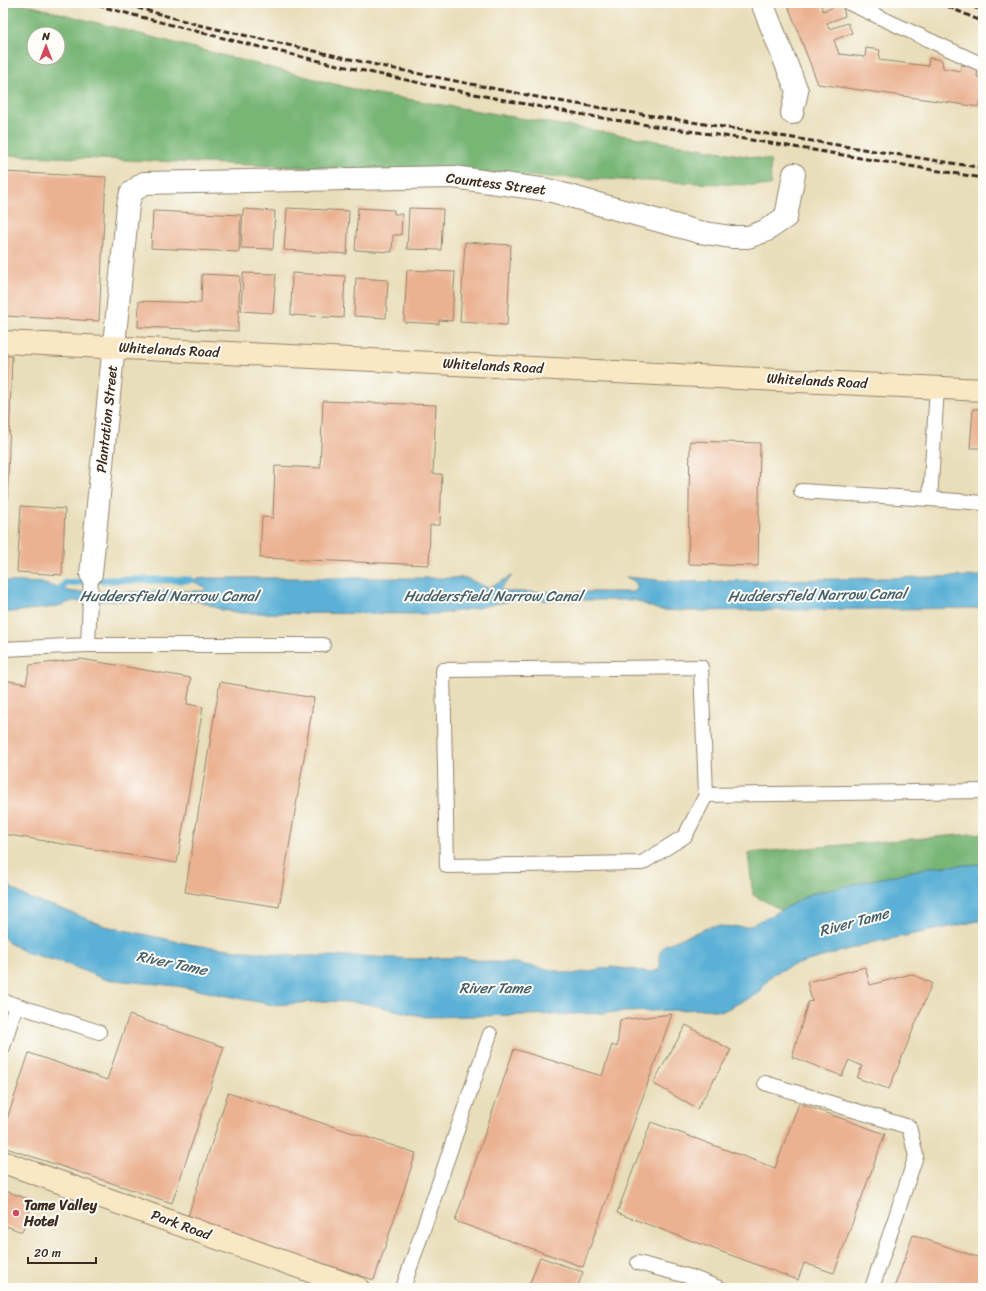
<svg xmlns="http://www.w3.org/2000/svg" width="986" height="1291" font-family="Sriracha,sans-serif">
<rect width="100%" height="100%" fill="#fdfcf7"/>
<filter id="ink" filterUnits="userSpaceOnUse"><feTurbulence type="fractalNoise" baseFrequency=".025" numOctaves="2"/><feDisplacementMap in="SourceGraphic" scale="8" xChannelSelector="R" yChannelSelector="G"/><feConvolveMatrix kernelMatrix="1 2 1 2 8 2 1 2 1" color-interpolation-filters="sRGB"/></filter>
<filter id="wash" filterUnits="userSpaceOnUse"><feTurbulence type="fractalNoise" baseFrequency=".012" numOctaves="4" result="noise"/><feDisplacementMap in="SourceGraphic" scale="16" xChannelSelector="R" yChannelSelector="G"/><feGaussianBlur stdDeviation="0.9" result="paint"/><feColorMatrix in="noise" values="0 0 0 0 0 0 0 0 0 0 0 0 0 0 0 0 0 1.4 0 .05"/><feComposite in="paint" operator="in"/></filter>
<g filter="url(#wash)">
<rect width="100%" height="100%" fill="#e9deba"/>
<g fill="#78b676" stroke="#5a704a" fill-rule="evenodd">
<path d="M 3,3 L 20,3 L 365,92 L 770,160 L 771,186 L 3,155 ZM 34,34 L 58,34 L 58,58 L 34,58 Z"/>
<polygon points="983,833 983,864 930,867 810,894 782,910 753,895 748,853"/>
</g>
<g fill="#5ab0d6" stroke="#4a6d7a">
<polygon points="512,576 500,589 510,592 634,592 638,587 634,581 626,577 679,582 983,576 983,608 690,611 659,610 634,600 513,600 477,608 438,614 242,613 222,610 200,601 73,601 55,607 3,613 3,581 41,583 73,592 203,591 207,588 190,580 206,578 466,578 488,588"/>
<polygon points="983,864 983,920 870,943 791,966 773,974 757,994 723,1011 703,1009 574,1014 426,1017 363,1003 327,1001 273,1005 177,986 104,979 67,964 25,952 9,943 3,937 3,883 28,898 62,909 105,926 194,945 291,956 354,956 416,959 461,957 487,962 515,963 573,974 611,967 652,972 660,969 660,952 665,945 712,926 747,927 782,910 810,894 930,867"/>
</g>
<g fill="none" stroke-linecap="round" stroke-linejoin="round">
<polyline stroke="#5ab0d6" stroke-width="7" points="61,588 66,583 107,580 190,580"/>
</g>
<g id="blocks">
<g fill="#ebb292">
<polygon points="787,3 820,3 823,11 842,4 845,16 827,23 829,29 848,23 852,33 834,40 839,54 865,57 866,48 880,50 879,60 928,66 929,58 942,60 943,68 960,71 961,65 978,68 977,77 983,78 983,103 980,102 980,107 818,84"/>
<polygon points="3,172 106,177 99,321 3,316"/>
<polygon points="287,208 349,211 347,254 284,250"/>
<polygon points="358,208 394,210 394,214 402,214 401,235 393,235 392,252 355,250"/>
<polygon points="409,208 443,209 441,250 407,249"/>
<polygon points="243,209 275,211 273,249 241,248"/>
<polygon points="153,211 241,215 239,252 151,248"/>
<polygon points="465,242 511,245 507,325 460,322"/>
<polygon points="407,270 455,272 452,321 439,320 439,324 404,322"/>
<polygon points="243,273 276,274 273,313 241,311"/>
<polygon points="292,273 345,276 343,318 291,315"/>
<polygon points="202,274 240,276 238,331 138,327 139,301 201,303"/>
<polygon points="356,278 388,280 386,318 354,316"/>
<polygon points="3,356 12,356 5,571 3,570"/>
<polygon points="323,401 436,405 433,474 442,474 440,525 430,525 429,565 260,558 262,517 273,518 275,466 320,468"/>
<polygon points="973,409 983,409 983,448 970,448"/>
<polygon points="690,441 760,443 758,566 688,564"/>
<polygon points="21,506 65,509 62,575 17,572"/>
<polygon points="81,659 191,678 187,704 203,707 177,863 3,834 3,680 26,684 30,665"/>
<polygon points="220,682 314,698 279,907 185,892"/>
<polygon points="865,967 870,985 911,974 932,983 889,1089 857,1078 862,1066 849,1060 842,1076 792,1057 808,1002 812,1001 807,982"/>
<polygon points="672,1014 583,1267 455,1221 514,1049 602,1076 612,1045 617,1047 620,1020"/>
<polygon points="129,1015 224,1047 172,1203 3,1147 3,1131 29,1053 107,1080"/>
<polygon points="686,1025 731,1050 697,1109 653,1083"/>
<polygon points="228,1093 416,1153 374,1280 187,1219"/>
<polygon points="799,1103 885,1134 834,1273 804,1263 798,1280 617,1213 651,1122 775,1168"/>
<polygon points="3,1190 33,1201 22,1232 3,1225"/>
<polygon points="913,1235 983,1259 983,1288 894,1288"/>
<polygon points="540,1257 583,1272 577,1288 528,1288"/>
</g>
</g>
</g>
<g filter="url(#ink)">
<use href="#blocks" fill-opacity="0" stroke="#92846c" stroke-width="1"/>
<g fill="none" stroke-linecap="round" stroke-linejoin="round">
<g stroke="#92846c" stroke-width="16">
<g id="lane">
<polyline points="849,3 983,65"/>
<polyline points="937,387 930,499 983,503"/>
<polyline points="801,491 930,499"/>
<polyline points="88,645 323,645"/>
<polyline points="3,649 88,645 91,574"/>
<polygon points="701,667 706,795 685,836 642,863 447,866 443,670"/>
<polyline points="706,795 983,791"/>
<polyline points="3,1001 99,1032"/>
<polyline points="3,1047 16,1005"/>
<polyline points="765,1083 909,1127 916,1156 872,1288"/>
<polyline points="638,1263 691,1277 719,1288"/>
<polyline points="403,1288 490,1034"/>
</g>
</g>
<g stroke="#92846c" stroke-width="24">
<g id="street">
<polyline points="762,3 797,91 792,113"/>
<polyline points="91,574 128,205 131,193 144,183 453,177 548,190 699,232 731,237 748,237 765,231 786,217 794,174"/>
</g>
</g>
<g stroke="#92846c" stroke-width="24">
<g id="secondary">
<polyline points="3,342 983,390"/>
<polyline points="3,1162 358,1288"/>
</g>
</g>
<use href="#lane" stroke="#fff" stroke-width="14"/>
<use href="#street" stroke="#fff" stroke-width="22"/>
<use href="#secondary" stroke="#fae7c3" stroke-width="22"/>
<g stroke="#3b2a1e" stroke-width="3" stroke-dasharray="6 3" stroke-linecap="butt">
<path d="M 89,3 C 253,48 418,85 585,115 C 642,125 700,132 757,141 C 832,153 908,166 983,178"/>
<polyline points="120,3 199,25 390,68 552,100 983,168"/>
<polyline points="940,3 983,22"/>
<polyline points="964,3 983,11"/>
</g>
</g>
</g>
<circle fill="#d1495b" stroke="#fdfcf7" stroke-width="1.5" cx="16" cy="1213" r="4"/>
<g text-anchor="middle" dominant-baseline="central" stroke-width="4" stroke-linejoin="round" paint-order="stroke">
<g font-size="14" fill="#3b2a1e" stroke="#fdfcf7">
<text transform="translate(496 184) rotate(7)">Countess Street</text>
<text transform="translate(169 350) rotate(3)">Whitelands Road</text>
<text transform="translate(493 366) rotate(3)">Whitelands Road</text>
<text transform="translate(817 381) rotate(3)">Whitelands Road</text>
<text transform="translate(107 419) rotate(-84)">Plantation Street</text>
<text transform="translate(181 1225) rotate(20)">Park Road</text>
</g>
<g font-size="14" font-weight="bold" fill="#3b2a1e" stroke="#fdfcf7" text-anchor="start">
<text x="24" y="1205">Tame Valley<tspan x="24" dy="16">Hotel</tspan></text>
</g>
<g font-size="15" font-style="italic" fill="#476068" stroke="#fdfcf7">
<text transform="translate(817 595) rotate(-1)">Huddersfield Narrow Canal</text>
<text x="169" y="596">Huddersfield Narrow Canal</text>
<text x="493" y="596">Huddersfield Narrow Canal</text>
<text transform="translate(854 922) rotate(-15)">River Tame</text>
<text transform="translate(172 963) rotate(12)">River Tame</text>
<text x="495" y="988">River Tame</text>
</g>
</g>
<rect width="986" height="1291" fill="none" stroke="#fdfcf7" stroke-width="16"/>
<g transform="translate(46 46)"><circle r="19" fill="#fdfcf7" stroke="#afa8a0"/>
<path d="M0-3L7 15L0 10L-7 15Z" fill="#d1495b"/>
<text y="-6" font-size="11" font-weight="bold" text-anchor="middle" fill="#3b2a1e">N</text>
</g>
<path d="M28 1257v6h68v-6" fill="none" stroke="#3b2a1e" stroke-width="2"/>
<text x="34" y="1257" font-size="12" fill="#3b2a1e" stroke="#fdfcf7" stroke-width="3" paint-order="stroke">20 m</text>
</svg>
